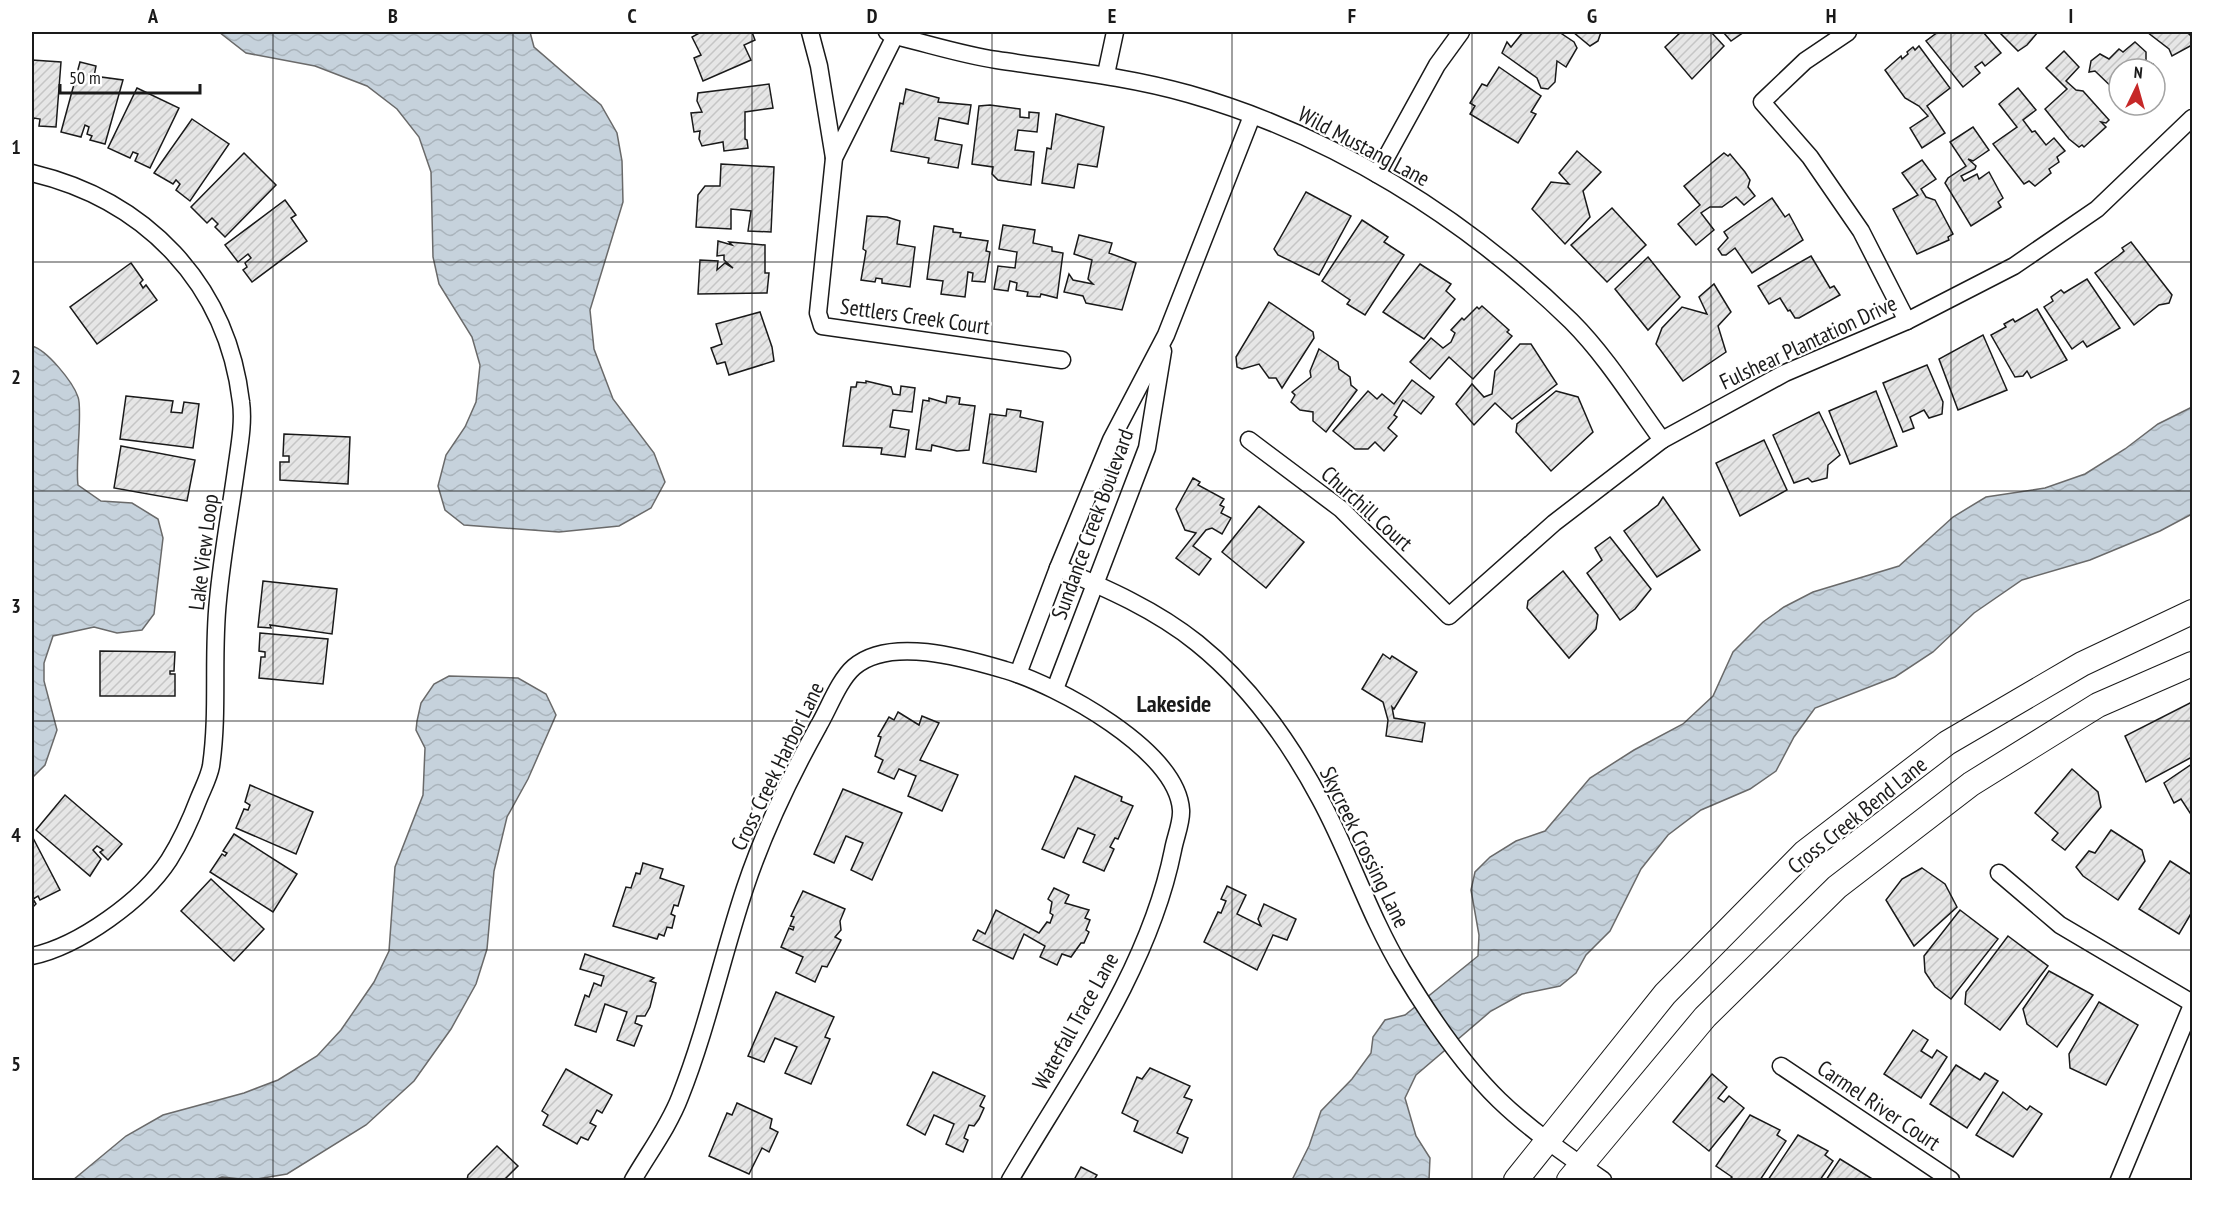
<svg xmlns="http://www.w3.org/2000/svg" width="2224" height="1212" font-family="'PT Sans Narrow',sans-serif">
<defs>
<pattern id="water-waves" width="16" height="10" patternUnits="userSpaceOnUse" patternTransform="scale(1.5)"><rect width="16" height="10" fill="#c6d2dc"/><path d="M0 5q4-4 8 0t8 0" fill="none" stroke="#aab4bc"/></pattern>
<pattern id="building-hatch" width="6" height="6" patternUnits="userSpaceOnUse" patternTransform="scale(1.5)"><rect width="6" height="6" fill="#e6e6e6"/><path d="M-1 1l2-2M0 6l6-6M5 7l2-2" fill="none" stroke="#c5c5c5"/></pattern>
</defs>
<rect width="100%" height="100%" fill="#fff"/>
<g fill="url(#water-waves)" stroke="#6a6a6a" stroke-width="1.5">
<polygon points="219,32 530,32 534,47 601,105 617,133 622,161 623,202 590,310 594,349 613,399 654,453 665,482 651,508 619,526 559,532 464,525 445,510 438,486 446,455 465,427 476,402 480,365 472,337 439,284 433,257 431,172 419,137 397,109 367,86 315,66 246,53"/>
<path d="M 32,346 C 47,350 73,382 78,397 C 83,409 75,464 78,485 L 101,501 L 132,503 L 158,519 L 163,538 L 154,614 L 142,630 L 117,633 L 94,627 L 53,636 L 44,663 L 44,681 L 57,730 L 45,765 L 32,778 Z"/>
<polygon points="2192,407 2192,514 2160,531 2090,560 2022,580 1974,613 1933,652 1895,677 1815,708 1794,737 1776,771 1750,789 1701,810 1668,835 1641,869 1610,931 1586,955 1576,973 1560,986 1522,994 1491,1011 1416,1075 1405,1098 1416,1136 1430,1158 1429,1180 1292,1180 1309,1146 1321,1111 1352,1079 1371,1053 1373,1037 1385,1020 1405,1015 1478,956 1479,935 1471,890 1475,872 1490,857 1516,841 1545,831 1590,778 1634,750 1683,724 1713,696 1733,652 1763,622 1784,607 1813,592 1899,566 1953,517 1986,497 2045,488 2085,474 2125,449 2158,424"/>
<polygon points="449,676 518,678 546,694 556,715 528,779 507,817 494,871 487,949 476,984 451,1029 414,1081 366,1125 287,1174 251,1180 222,1177 214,1180 73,1180 126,1136 163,1115 244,1093 278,1080 317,1056 341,1030 374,982 389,951 395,867 423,795 425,748 416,730 417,721 421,703 434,684"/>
</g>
<g fill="url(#building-hatch)" stroke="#1a1a1a" stroke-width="1.5">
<polygon points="701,32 752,32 755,40 744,45 751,60 703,81 694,58 701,55 692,37"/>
<polygon points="1523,32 1559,32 1574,42 1577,48 1566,67 1557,61 1555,82 1548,89 1541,88 1537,78 1502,53 1507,42 1511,47"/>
<polygon points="1573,32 1601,32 1598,41 1590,46"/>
<polygon points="1681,32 1711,32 1724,46 1692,79 1665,47"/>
<polygon points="1723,32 1744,32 1731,41"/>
<polygon points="1938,32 1983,32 2001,53 1985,66 1982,62 1975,67 1980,73 1963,87 1926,41"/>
<polygon points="1999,32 2038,32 2027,45 2018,51"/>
<polygon points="2147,32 2187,32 2192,37 2192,45 2172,56 2169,49"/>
<polygon points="2135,42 2146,52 2146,61 2153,64 2150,69 2119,69 2119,94 2095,71 2089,72 2091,61 2100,54 2109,59 2119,49 2123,52"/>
<polygon points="1919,46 1950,88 1927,106 1945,133 1922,148 1910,128 1928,116 1919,106 1905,98 1885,70 1901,56 1902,59 1908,54 1907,52 1913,47 1915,50"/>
<polygon points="2064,51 2079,67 2066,81 2076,90 2083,91 2109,120 2106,123 2101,122 2106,127 2084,147 2082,145 2079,147 2069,139 2045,109 2067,89 2046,68"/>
<polygon points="32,60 61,62 56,127 39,126 40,119 34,118 32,123"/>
<polygon points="80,62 96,66 94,76 123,80 105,144 90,140 92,136 87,134 89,127 85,125 81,137 61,132"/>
<polygon points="1499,67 1541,96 1531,112 1536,114 1518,143 1470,114 1475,106 1470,103 1482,84 1487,86"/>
<polygon points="769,84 773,108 745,112 745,139 747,140 748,148 724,151 723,142 702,146 699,139 700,131 694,132 691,113 702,112 697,101 698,93"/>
<polygon points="137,88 179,108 150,168 135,161 138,154 133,152 130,158 108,148"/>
<polygon points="2018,88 2036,110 2023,120 2032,132 2035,131 2046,145 2054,138 2065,151 2057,157 2059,162 2049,169 2051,173 2035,186 2029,181 2024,184 1993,144 2017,127 1999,104"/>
<polygon points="906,89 939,98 938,102 971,105 968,124 939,118 935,140 962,145 958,168 928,163 929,158 891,151 900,103 903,104"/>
<polygon points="990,105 1020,109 1020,117 1029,118 1029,112 1039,113 1037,132 1018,130 1015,150 1034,152 1031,185 998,180 992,174 993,167 972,164 979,106"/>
<polygon points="1056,114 1104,127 1097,167 1078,164 1074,188 1042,183 1047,148 1051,149"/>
<polygon points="192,119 229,144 190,201 176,190 180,184 176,180 173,184 154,173"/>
<polygon points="1973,127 1989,150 1973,161 1968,159 1976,166 1975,169 1961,176 1964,181 1977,174 1979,179 1989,172 2003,198 1998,202 2001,207 1971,226 1945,183 1948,178 1966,166 1950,142"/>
<polygon points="1577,151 1601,172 1583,191 1590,217 1565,244 1532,209 1551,182 1569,184 1559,173"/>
<polygon points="244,153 276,185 225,237 215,227 218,224 212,218 207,223 191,207"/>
<polygon points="1724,153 1728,156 1730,154 1745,172 1750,180 1748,187 1755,196 1744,205 1736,197 1722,207 1710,207 1701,213 1714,230 1696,245 1678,224 1700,205 1684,186"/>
<polygon points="1922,160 1936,179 1921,189 1926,197 1935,200 1953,234 1948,237 1949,240 1917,254 1893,209 1918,195 1902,173"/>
<polygon points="721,164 774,167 771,232 748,231 751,211 731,209 731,229 696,227 698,195 705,186 720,186"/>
<polygon points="1306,192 1351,216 1319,275 1278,255 1274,249"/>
<polygon points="1772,198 1785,217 1789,214 1803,240 1752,273 1735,248 1726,255 1722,255 1718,249 1728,238 1724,232"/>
<polygon points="285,200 296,215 291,218 307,241 252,282 243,270 247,267 245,263 251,258 248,254 238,262 225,245"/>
<polygon points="1612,208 1646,245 1607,282 1571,245"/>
<polygon points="867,216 887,217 900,221 897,244 915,247 910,287 882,283 882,279 876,278 875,282 861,280 866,251 863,249"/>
<polygon points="1362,220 1388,237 1384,242 1404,255 1365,315 1347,304 1350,300 1322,281"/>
<polygon points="1003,225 1035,230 1033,243 1052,247 1052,251 1063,253 1057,298 1041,294 1040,297 1027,296 1028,292 1016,290 1017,283 1010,281 1008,291 994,289 998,266 1015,268 1017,252 999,249"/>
<polygon points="934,226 953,229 953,232 961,233 960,237 988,241 986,251 990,252 985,282 972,281 973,273 968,272 965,297 941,294 943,281 927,279"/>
<polygon points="1079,235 1112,243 1109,253 1136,263 1122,310 1086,303 1083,296 1064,292 1069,274 1073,280 1093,284 1088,279 1092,260 1074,254"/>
<polygon points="718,241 732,245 729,242 765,245 765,273 769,273 767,293 698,294 700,260 718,261 717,270 725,263 733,268 724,260 724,255 717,256"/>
<polygon points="2131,242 2172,295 2169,303 2159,305 2134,325 2095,273 2118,256 2124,251 2122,248"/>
<polygon points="1811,256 1830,288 1834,286 1840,295 1799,318 1795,318 1790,310 1788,311 1780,298 1769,304 1758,286"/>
<polygon points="1648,257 1680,297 1648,330 1615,289"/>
<polygon points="131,263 143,280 140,283 143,288 146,285 157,300 97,344 70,307"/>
<polygon points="1420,264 1451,284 1446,291 1455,299 1424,339 1383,312"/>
<polygon points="2087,279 2120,328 2087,347 2083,341 2072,349 2044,307 2053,301 2051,297 2061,290 2064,293"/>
<polygon points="1714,284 1731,312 1718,326 1726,352 1683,381 1656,344 1662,328 1682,307 1707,314 1699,297"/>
<polygon points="1269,302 1313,332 1314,338 1282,388 1276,378 1269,378 1259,364 1242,369 1237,367 1236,357"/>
<polygon points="1482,306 1509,330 1507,332 1512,336 1473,379 1449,357 1430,379 1410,362 1431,338 1443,348 1451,342 1455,333 1451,330 1462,318 1464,320 1477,307 1479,309"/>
<polygon points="2037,309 2067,360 2031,378 2027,371 2023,376 2015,377 1991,335 2006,327 2004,324 2013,319 2015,322"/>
<polygon points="760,312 772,347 774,361 729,375 725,362 717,364 711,348 722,344 716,324"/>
<polygon points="1983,335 2007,390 1958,410 1939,359"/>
<polygon points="1520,344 1531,344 1557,384 1512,419 1495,403 1474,425 1456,404 1472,384 1484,397 1492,394 1495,371"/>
<polygon points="1319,349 1338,362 1339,369 1350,377 1351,385 1357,390 1326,432 1313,421 1313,412 1300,410 1291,402 1295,395 1292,392 1311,377 1310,371"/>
<polygon points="1927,365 1943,402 1942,414 1929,418 1924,410 1910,417 1914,428 1903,432 1883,383"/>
<polygon points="1412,380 1434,397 1421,414 1403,400 1394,415 1397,417 1388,428 1397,436 1384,451 1375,442 1368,449 1355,449 1333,431 1368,391 1377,399 1382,394 1394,404"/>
<polygon points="866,381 891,387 893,394 900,395 901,386 915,388 912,412 893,410 890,427 909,430 905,457 881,454 882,448 843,446 851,387 856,387 857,382 866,383"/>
<polygon points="1556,391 1578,397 1593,432 1551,471 1516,432 1517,424"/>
<polygon points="1876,391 1897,446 1850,464 1829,411"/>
<polygon points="126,396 173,401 171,412 182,413 184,402 199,404 193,448 120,439"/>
<polygon points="947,396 960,398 959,404 975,406 969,450 957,451 932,445 931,451 916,449 923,400 929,401 929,398 946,403"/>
<polygon points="1007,409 1021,411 1020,417 1043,422 1036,472 983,463 990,414 1006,416"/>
<polygon points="1819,412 1840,455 1828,465 1827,478 1812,482 1808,478 1794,483 1773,435"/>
<polygon points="284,434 350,437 348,484 280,480 280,462 289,462 289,456 283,456"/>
<polygon points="1764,440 1787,490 1740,516 1716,463"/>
<polygon points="121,446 195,460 187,501 114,488"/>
<polygon points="1193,478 1200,482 1198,485 1224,499 1220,505 1224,507 1221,513 1231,518 1222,534 1212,528 1206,530 1193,546 1211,559 1199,575 1176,558 1196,533 1185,530 1176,509"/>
<polygon points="1663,497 1700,550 1657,577 1624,531 1658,505"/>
<polygon points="1259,506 1304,542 1266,588 1222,552"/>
<polygon points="1610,537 1651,589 1635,609 1620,620 1587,573 1602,560 1595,548"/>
<polygon points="1563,571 1598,615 1596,629 1569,658 1527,608 1528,601"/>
<polygon points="263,581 337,589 332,634 270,625 271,628 258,627"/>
<polygon points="260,633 328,639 323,684 259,678 261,657 265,657 265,652 259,651"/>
<polygon points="100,651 175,652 174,671 170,671 170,674 175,674 175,696 100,696"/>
<polygon points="1383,654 1390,659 1392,656 1417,672 1394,709 1392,707 1394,718 1425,723 1422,742 1386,736 1388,720 1383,702 1362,689"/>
<polygon points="2192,702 2192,757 2146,782 2125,736"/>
<polygon points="898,712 919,725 922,716 939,723 920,760 958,775 942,811 908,796 916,776 899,769 894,779 878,772 883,760 875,756 881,737 878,736 889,717 894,720"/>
<polygon points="2192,764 2192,816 2181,799 2174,803 2164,783"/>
<polygon points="2072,769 2098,792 2101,807 2065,850 2052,840 2058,833 2035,813"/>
<polygon points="1075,776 1122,797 1121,801 1133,806 1118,839 1115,838 1110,847 1114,849 1104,871 1083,862 1095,835 1078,828 1064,858 1042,849"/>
<polygon points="250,785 313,812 296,854 236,828 244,809 248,810 250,805 245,802"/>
<polygon points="843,789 902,813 872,880 851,870 863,843 846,836 834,863 814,854"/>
<polygon points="65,795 122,844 108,860 100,852 103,850 97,846 93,850 101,859 90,876 36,830"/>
<polygon points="2111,830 2142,850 2145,861 2118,900 2083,876 2076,867 2089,851 2095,853"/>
<polygon points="234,834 297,874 273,912 210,872 222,854 225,856 227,853 223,851"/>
<polygon points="32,836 60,890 40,900 38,896 33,899 36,904 32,908"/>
<polygon points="2170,861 2192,875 2192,912 2179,934 2139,909"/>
<polygon points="643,863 663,869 660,878 684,886 678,906 674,905 671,914 675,916 672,928 667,927 664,936 659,934 657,939 613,926 626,887 631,888 636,873 640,874"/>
<polygon points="1922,868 1945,884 1957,907 1914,946 1886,900 1902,879"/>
<polygon points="211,879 264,929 234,961 181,911"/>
<polygon points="1227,886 1246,895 1237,914 1261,926 1258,919 1264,904 1296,919 1287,940 1273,935 1257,970 1204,942 1218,912 1221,913 1226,901 1221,899"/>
<polygon points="1054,888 1069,895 1065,903 1089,910 1085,918 1090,920 1086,930 1089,932 1084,943 1081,943 1071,957 1062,954 1057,965 1040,957 1045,946 1024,934 1013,959 973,940 978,930 985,934 996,910 1039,933 1047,922 1050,923 1053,915 1050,913 1052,902 1048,899"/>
<polygon points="803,891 845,909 840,921 841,930 835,937 841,940 827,967 822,966 815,982 796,973 803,957 781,947 789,928 793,930 794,927 790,926 794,917 791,916"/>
<polygon points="1960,910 1998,939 1951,999 1935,987 1925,972 1924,956"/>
<polygon points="2008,936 2048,966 2000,1030 1965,1004 1966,992"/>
<polygon points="585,954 654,978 650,981 656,983 650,1007 645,1016 637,1016 635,1023 642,1026 634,1046 617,1040 627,1012 605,1004 596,1032 575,1025 585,995 589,997 594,983 601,986 604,976 580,969"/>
<polygon points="2049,971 2093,995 2057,1047 2027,1024 2023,1009"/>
<polygon points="776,992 834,1017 825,1037 830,1039 811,1084 785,1073 797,1047 775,1038 764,1062 748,1056"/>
<polygon points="2099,1002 2138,1025 2106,1085 2070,1068 2069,1054"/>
<polygon points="1913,1030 1928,1040 1921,1051 1932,1058 1937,1050 1947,1057 1921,1098 1884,1074"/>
<polygon points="1956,1065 1980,1080 1985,1073 1998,1081 1967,1128 1930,1104"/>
<polygon points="1150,1068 1190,1086 1184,1097 1192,1100 1177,1133 1188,1138 1182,1153 1134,1131 1138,1121 1122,1113 1137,1077 1142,1079"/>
<polygon points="566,1069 612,1095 602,1113 597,1110 590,1123 596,1126 588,1140 581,1137 577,1144 543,1125 548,1115 542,1111"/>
<polygon points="933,1072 985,1096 980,1106 984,1108 979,1119 974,1126 969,1125 964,1138 968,1140 963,1152 946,1144 954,1124 934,1115 925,1135 907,1125"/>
<polygon points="1712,1074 1727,1087 1718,1098 1724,1102 1729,1096 1744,1108 1709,1151 1673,1122"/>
<polygon points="2003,1092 2027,1110 2030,1106 2042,1114 2013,1157 1976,1135"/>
<polygon points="737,1103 772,1119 770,1128 778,1132 769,1152 762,1148 749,1174 709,1156 727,1113 732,1115"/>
<polygon points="1750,1115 1780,1130 1777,1135 1786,1141 1760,1180 1729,1180 1732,1177 1716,1166"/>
<polygon points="1798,1135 1828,1151 1825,1155 1833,1161 1820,1180 1768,1180"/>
<polygon points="497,1146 518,1166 504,1180 467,1180 468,1175"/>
<polygon points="1840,1159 1874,1180 1826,1180"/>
<polygon points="1081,1167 1097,1175 1094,1180 1074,1180"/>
</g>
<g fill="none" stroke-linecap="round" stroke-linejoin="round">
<g stroke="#1a1a1a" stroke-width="19">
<g id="minor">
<polyline points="810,32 819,66 834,158"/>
<path d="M 887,32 L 895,36 C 929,44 963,55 997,60 C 1062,70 1126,76 1189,94 C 1333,135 1464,217 1571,321 C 1606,356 1633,400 1662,440"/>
<polyline points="1848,32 1805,61 1762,102 1810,157 1861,231 1907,321"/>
<polyline points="895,36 834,158 818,313 822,326 1062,360"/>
<polyline points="1106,74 1115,32"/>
<path d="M 32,173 C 145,200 227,283 241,402 C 244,423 239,448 236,470 C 230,513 222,556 218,600 C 212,656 219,711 211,766 C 209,777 203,788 199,798 C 191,819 181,841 169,860 C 143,900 79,946 32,956"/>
<polyline points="1377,174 1437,65 1461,32"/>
<polyline points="1249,440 1341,509 1449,616 1554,523 1662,440 1785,373 1907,321 2014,266 2097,209 2192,118"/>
<path d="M 1058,568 C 1106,588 1156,610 1197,643 C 1248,684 1289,741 1320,799 C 1350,854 1369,915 1402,970 C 1429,1015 1461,1063 1499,1100 C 1530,1130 1568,1156 1603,1180"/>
<polyline points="1018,674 1058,568 1111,440 1166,335 1252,116"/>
<polyline points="1055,689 1147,448 1163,351"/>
<polyline points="1999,873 2060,925 2192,1003"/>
<polyline points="1781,1066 1951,1180"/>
<path d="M 633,1180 C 648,1154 669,1126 680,1097 C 707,1029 722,957 745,888 C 764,831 790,777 819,725 C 829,708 839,680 854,667 C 890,636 964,658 1005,670 C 1057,685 1177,750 1181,810 C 1182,822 1175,838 1173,850 C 1149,970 1071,1076 1010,1180"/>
<polyline points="2119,1180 2192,1005"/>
</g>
</g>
<g stroke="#1a1a1a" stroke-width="26">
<g id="secondary">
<polyline points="1516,1180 1665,994 1805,852 1947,743 2082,664 2192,612"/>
<polyline points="1569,1180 1705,1017 1837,887 1971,784 2098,705 2192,664"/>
</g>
</g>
<use href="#minor" stroke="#fff" stroke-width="16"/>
<use href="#secondary" stroke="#fff" stroke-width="24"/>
</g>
<path fill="none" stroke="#1a1a1a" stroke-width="1.5" stroke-opacity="0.55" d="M 273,32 L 273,1180M 513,32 L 513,1180M 752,32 L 752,1180M 992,32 L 992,1180M 1232,32 L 1232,1180M 1472,32 L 1472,1180M 1711,32 L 1711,1180M 1951,32 L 1951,1180M 32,262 L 2192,262M 32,491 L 2192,491M 32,721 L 2192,721M 32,950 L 2192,950"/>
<g text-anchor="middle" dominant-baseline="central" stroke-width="4.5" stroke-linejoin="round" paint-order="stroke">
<g font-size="22" fill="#1a1a1a" stroke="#fff">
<text transform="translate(1364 146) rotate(28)">Wild Mustang Lane</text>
<text transform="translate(915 316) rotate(8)">Settlers Creek Court</text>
<text transform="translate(1808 342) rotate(-25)">Fulshear Plantation Drive</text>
<text transform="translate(1367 508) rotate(42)">Churchill Court</text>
<text transform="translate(1092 524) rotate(-70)">Sundance Creek Boulevard</text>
<text transform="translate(203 552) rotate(-83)">Lake View Loop</text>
<text transform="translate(777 766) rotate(-64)">Cross Creek Harbor Lane</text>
<text transform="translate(1857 815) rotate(-39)">Cross Creek Bend Lane</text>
<text transform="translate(1365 847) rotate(64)">Skycreek Crossing Lane</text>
<text transform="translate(1075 1021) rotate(-61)">Waterfall Trace Lane</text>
<text transform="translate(1879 1105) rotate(34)">Carmel River Court</text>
</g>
<g font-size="24" font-weight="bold" fill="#1a1a1a" stroke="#fff">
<text x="1174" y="703">Lakeside</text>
</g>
</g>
<rect width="2224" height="1212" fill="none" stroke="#ffffff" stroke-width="66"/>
<g transform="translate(2137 87) rotate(5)"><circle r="28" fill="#ffffff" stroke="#a3a3a3" stroke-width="1.5"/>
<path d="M0-4.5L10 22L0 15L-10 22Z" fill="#c62828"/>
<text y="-9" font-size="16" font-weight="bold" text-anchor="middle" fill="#1a1a1a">N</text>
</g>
<path d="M60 84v9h140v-9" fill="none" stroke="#1a1a1a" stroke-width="3"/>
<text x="69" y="84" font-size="18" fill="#1a1a1a" stroke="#ffffff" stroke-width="4.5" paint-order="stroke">50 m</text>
<rect x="33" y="33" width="2158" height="1146" fill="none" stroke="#1a1a1a" stroke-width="2"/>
<g font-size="20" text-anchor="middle" font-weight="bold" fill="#1a1a1a">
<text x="153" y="23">A</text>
<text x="393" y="23">B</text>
<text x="632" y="23">C</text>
<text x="872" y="23">D</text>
<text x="1112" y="23">E</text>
<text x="1352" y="23">F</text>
<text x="1592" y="23">G</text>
<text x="1831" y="23">H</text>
<text x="2071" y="23">I</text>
<text x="16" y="154">1</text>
<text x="16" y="384">2</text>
<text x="16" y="613">3</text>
<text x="16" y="842">4</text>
<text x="16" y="1071">5</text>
</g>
</svg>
